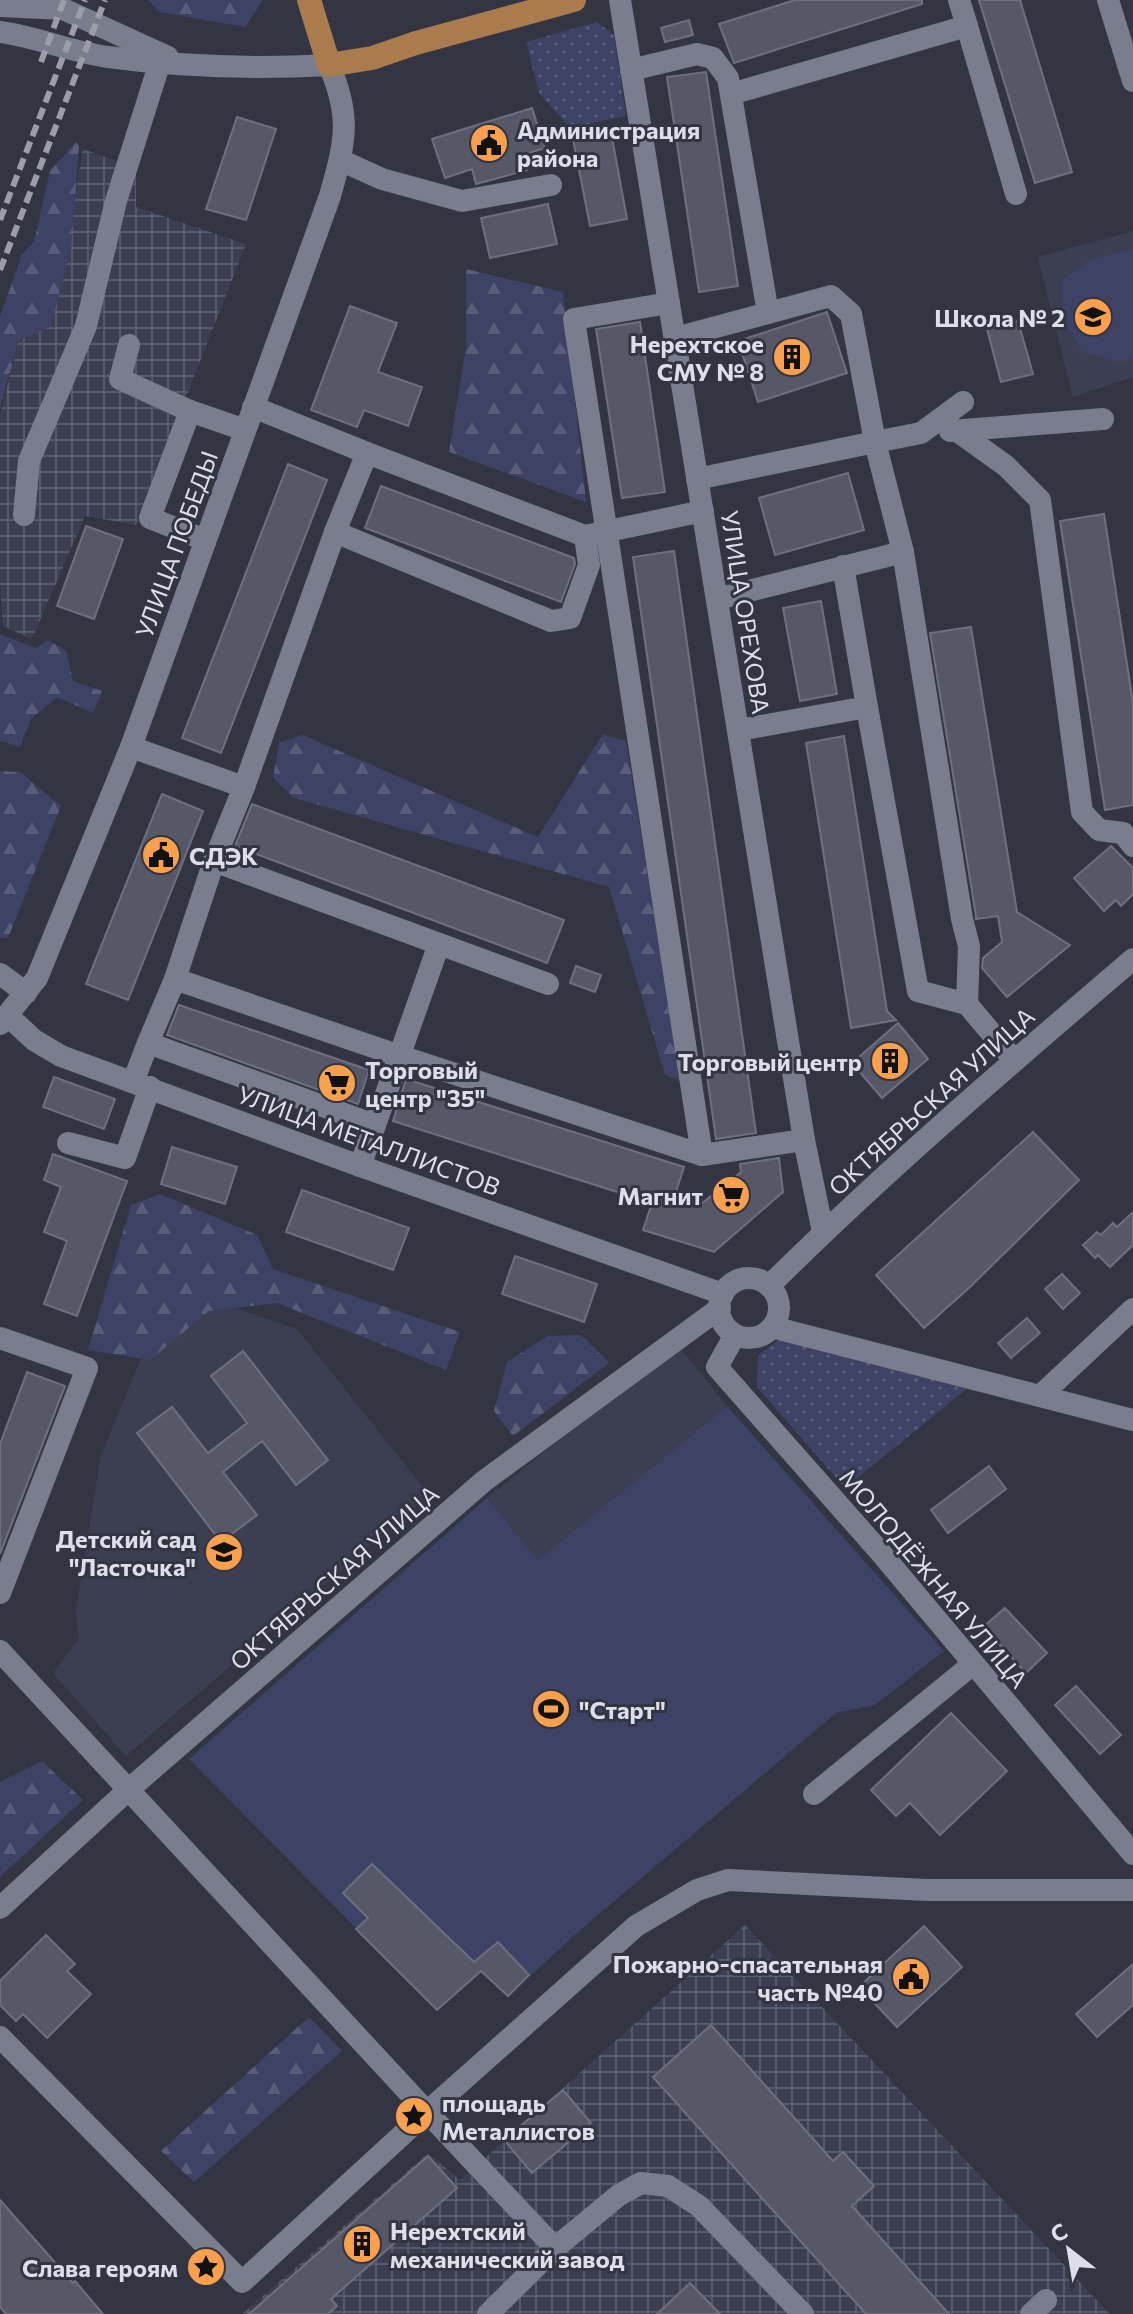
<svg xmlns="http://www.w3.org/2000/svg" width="1133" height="2314" font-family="Commissioner,sans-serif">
<defs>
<pattern id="industrial-grid" width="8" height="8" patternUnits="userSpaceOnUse" patternTransform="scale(2)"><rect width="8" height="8" fill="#3c3f52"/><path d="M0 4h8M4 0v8" fill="none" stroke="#585a6b"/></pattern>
<pattern id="forest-firs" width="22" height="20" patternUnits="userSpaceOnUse" patternTransform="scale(2)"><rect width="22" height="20" fill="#3e4264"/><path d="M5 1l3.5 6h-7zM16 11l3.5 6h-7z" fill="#595d7a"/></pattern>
<pattern id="park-dots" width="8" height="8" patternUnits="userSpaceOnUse" patternTransform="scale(2)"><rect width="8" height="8" fill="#3e4264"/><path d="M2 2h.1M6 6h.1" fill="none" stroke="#595d7a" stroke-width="1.8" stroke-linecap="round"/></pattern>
</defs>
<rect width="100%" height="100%" fill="#333543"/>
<g fill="#3c3f52">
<polygon points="1133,231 1133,377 1073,397 1038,257"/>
<polygon points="223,1291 238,1309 297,1329 429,1495 126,1756 53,1673 78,1640 76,1609 101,1455 157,1320"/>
<polygon points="677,1344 727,1406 538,1560 487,1498"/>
</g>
<g fill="url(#industrial-grid)">
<polygon points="83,149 136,168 136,207 246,244 136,525 85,516 32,639 3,626 0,584 0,415 19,340 71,219"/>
<polygon points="745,1925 1110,2314 242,2314 428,2153 460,2180"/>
</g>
<g fill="#3e4264">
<polygon points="1133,249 1133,359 1119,362 1082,352 1063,318 1062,281 1090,260"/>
<polygon points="727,1406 944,1651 875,1705 836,1713 585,1926 508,1996 481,1971 437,2010 189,1759 487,1498 538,1560"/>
</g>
<g fill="url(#forest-firs)">
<polygon points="148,0 263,0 245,27 159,12"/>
<polygon points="76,142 79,145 71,250 50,327 19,340 0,408 0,317 22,254 34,242 50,171"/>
<polygon points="466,269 563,292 586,502 449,452 466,347"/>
<polygon points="0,634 36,648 47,640 66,650 73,681 102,691 93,713 57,697 31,719 20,747 0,741"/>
<polygon points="603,734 626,741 681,1081 665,1075 609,887 294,798 273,778 279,743 302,735 538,837"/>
<polygon points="0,771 20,772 61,806 8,938 0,938"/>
<polygon points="160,1194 257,1235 273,1269 460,1332 446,1370 277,1303 209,1311 150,1360 88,1350 131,1205"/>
<polygon points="581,1335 609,1363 513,1436 494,1411 507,1362 548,1336"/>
<polygon points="42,1761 83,1800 0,1877 0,1782"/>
<polygon points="309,2017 342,2051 194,2182 161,2151"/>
</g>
<g fill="url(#park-dots)">
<polygon points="597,22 614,35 626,116 570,128 539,93 526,42"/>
<polygon points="786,1335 974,1383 845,1488 757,1387 758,1355"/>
</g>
<g fill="#565867" stroke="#6e7080" stroke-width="2">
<polygon points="795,0 922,0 922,4 734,63 719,24"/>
<polygon points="979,0 1020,0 1072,172 1035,183"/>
<polygon points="689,20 693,35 665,42 661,28"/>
<polygon points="706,72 738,286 699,292 667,77"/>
<polygon points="532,108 545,148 523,155 527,170 476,184 472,169 445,178 432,139"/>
<polygon points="237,117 276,129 246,220 206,209"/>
<polygon points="611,132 627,219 590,226 573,139"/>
<polygon points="548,204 557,244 490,258 481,218"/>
<polygon points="350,306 397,323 378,372 422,387 408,426 364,410 357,427 311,410"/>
<polygon points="827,312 847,373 758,402 738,341"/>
<polygon points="1018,321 1033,374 1001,382 987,329"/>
<polygon points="640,322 665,492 622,498 596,329"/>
<polygon points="288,464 327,480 221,753 182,738"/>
<polygon points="848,473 864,530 775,555 759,498"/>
<polygon points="381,486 574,558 575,564 561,602 365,528"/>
<polygon points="1104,514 1133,703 1133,805 1105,810 1060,521"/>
<polygon points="86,526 123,539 94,619 57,606"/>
<polygon points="674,551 756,1133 716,1139 633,557"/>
<polygon points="821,601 837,694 800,701 783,608"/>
<polygon points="971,627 1017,912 1070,945 1007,997 982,968 983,958 1002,942 998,916 976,919 976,916 930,633"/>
<polygon points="844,736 887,1011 896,1020 851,1028 806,743"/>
<polygon points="162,794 203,811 128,1000 86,984"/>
<polygon points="252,804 564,920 547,963 235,846"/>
<polygon points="1111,846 1133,868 1133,894 1121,906 1116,900 1104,911 1074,878"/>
<polygon points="576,966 601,975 595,992 570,983"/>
<polygon points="179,1005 369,1070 358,1104 167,1035"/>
<polygon points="898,1023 928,1059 882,1098 852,1063"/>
<polygon points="54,1077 115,1099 104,1129 43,1107"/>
<polygon points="406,1079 684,1167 675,1195 701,1204 741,1172 740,1164 779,1158 783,1192 714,1252 643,1230 652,1203 393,1121"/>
<polygon points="1033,1132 1079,1180 969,1288 924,1328 876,1275"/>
<polygon points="172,1147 237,1167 225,1204 161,1184"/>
<polygon points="53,1154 127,1181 77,1316 44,1304 67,1241 44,1232 61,1187 44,1180"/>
<polygon points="302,1190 409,1228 393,1270 286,1232"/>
<polygon points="1133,1212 1133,1245 1110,1267 1098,1255 1095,1258 1083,1245 1097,1232 1101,1235 1113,1223 1117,1227"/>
<polygon points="515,1256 597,1284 584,1322 502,1294"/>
<polygon points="1062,1274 1080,1293 1063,1309 1045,1289"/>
<polygon points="1027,1318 1040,1333 1011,1358 998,1343"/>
<polygon points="243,1351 328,1460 296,1485 262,1441 223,1472 257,1515 221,1542 137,1433 172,1407 208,1453 247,1423 211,1376"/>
<polygon points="27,1372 65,1386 0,1554 0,1444"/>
<polygon points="989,1466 1006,1489 948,1533 931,1510"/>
<polygon points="1005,1608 1047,1653 1026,1673 983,1627"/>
<polygon points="1076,1686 1121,1735 1100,1754 1055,1705"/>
<polygon points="951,1713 1007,1771 940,1835 910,1803 896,1816 871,1790"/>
<polygon points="372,1864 474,1962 498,1942 529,1975 508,1996 481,1971 437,2010 356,1929 368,1918 343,1893"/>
<polygon points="924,1926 962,1967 897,2027 859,1987"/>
<polygon points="46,1935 75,1964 67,1971 91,1994 47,2038 23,2014 16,2021 0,2005 0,1981"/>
<polygon points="1133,1964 1133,2005 1097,2037 1076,2014"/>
<polygon points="711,2025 833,2161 843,2152 874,2186 852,2206 949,2314 866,2314 653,2077"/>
<polygon points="563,2090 591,2123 532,2173 504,2140"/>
<polygon points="428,2156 457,2188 331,2299 337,2306 328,2314 249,2314"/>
<polygon points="0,2200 73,2283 75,2281 103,2314 6,2314 0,2307"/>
<polygon points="690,2283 720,2314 657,2314"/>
</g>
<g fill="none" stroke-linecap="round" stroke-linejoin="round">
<g stroke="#7a7d8d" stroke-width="22">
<polyline points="620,0 804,1140 823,1232"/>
<polyline points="1108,0 1133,81"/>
<polyline points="0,6 63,9 168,57"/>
<polyline points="967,26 1016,194"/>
<path d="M 0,32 C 37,37 71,52 108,57 C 182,67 255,69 329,65 C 352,118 345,142 330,196 L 131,747 L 37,978 L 0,1024"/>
<polyline points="631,70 697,54 713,58 728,78 768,313"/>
<polyline points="731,94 967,26 959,0"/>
<polyline points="340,160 382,179 462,201 551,185"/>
<polyline points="675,338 831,296 851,314 875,442 921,433 963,402"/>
<polyline points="129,345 120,379 190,411 150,518 205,540"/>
<polyline points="190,411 245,430"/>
<polyline points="956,430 1006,466 1040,500 1082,812 1099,830 1123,833 1133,846"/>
<polyline points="950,431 1103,419"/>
<polyline points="367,453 585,536"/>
<polyline points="697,479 875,442 903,552 717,599"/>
<polyline points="24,515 29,461 86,326 116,201 160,62"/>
<polyline points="335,532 551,621 570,618 589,565 585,536 703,511"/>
<polyline points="903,552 962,919 969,946 967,1004"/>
<polyline points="867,707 918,991 967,1004 1014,1060"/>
<polyline points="739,730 867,707 843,566"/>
<polyline points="131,747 244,787"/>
<polyline points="214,861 548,984"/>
<polyline points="0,974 26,993"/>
<polyline points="175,979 397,1055 702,1155 574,319 669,303"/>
<polyline points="8,1016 34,1040 61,1056 360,1166 723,1294"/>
<polyline points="148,1043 175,979 214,861 244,787 335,532 367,453 253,407"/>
<polyline points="133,1082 148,1043 375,1125 360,1166"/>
<polyline points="375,1125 439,944"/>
<polyline points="68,1143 125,1158 150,1087"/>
<polyline points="702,1155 804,1140"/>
<circle cx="749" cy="1308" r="30"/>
<path d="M 769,1286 C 885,1171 1009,1065 1133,959"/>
<polyline points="772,1327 1133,1420"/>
<polyline points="735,1335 717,1367 881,1553 1133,1854"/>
<polyline points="0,1338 87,1368 0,1593"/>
<polyline points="1040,1396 1133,1309"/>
<polyline points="0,1651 427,2112 636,1926 697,1890 728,1880 927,1890 1133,1890"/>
<polyline points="814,1794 973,1664"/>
<polyline points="0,1908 127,1791 484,1481 720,1308"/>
<polyline points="0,2037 242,2282 427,2112 555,2248"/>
<polyline points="488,2314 555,2248 619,2195 641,2183 668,2186 699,2206 803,2314"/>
<polyline points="1031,2314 1046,2300"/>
</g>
<polyline stroke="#aa7b4d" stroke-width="24" points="309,0 329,65 372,58 416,43 574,0"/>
<g stroke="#9b9da8" stroke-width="6" stroke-dasharray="12 6" stroke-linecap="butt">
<polyline points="41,62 64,0"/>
<polyline points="0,220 85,0"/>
<polyline points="0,270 105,0"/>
</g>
</g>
<defs>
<g id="civic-disc" transform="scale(2)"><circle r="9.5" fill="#f8a04b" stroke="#333543"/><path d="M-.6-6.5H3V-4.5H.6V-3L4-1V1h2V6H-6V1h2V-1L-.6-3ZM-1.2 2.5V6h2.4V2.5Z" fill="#111"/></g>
<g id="school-disc" transform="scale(2)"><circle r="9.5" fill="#f8a04b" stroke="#333543"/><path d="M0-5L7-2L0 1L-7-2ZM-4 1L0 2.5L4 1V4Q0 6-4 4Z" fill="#111"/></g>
<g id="building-disc" transform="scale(2)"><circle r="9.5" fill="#f8a04b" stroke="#333543"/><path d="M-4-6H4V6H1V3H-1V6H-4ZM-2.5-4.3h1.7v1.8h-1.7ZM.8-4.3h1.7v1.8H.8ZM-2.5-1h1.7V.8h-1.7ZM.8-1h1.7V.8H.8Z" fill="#111"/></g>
<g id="supermarket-disc" transform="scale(2)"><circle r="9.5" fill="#f8a04b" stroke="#333543"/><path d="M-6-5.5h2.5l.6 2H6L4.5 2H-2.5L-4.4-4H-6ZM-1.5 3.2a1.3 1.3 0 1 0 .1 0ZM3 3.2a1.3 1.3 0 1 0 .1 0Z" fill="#111"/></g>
<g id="stadium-disc" transform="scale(2)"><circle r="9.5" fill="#f8a04b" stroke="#333543"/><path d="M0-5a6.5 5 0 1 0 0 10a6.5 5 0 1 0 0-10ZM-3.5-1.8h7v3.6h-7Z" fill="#111"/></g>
<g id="sight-disc" transform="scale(2)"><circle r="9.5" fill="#f8a04b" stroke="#333543"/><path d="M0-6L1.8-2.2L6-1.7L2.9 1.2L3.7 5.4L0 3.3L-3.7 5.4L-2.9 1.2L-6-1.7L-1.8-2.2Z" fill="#111"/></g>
</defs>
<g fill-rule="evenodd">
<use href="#civic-disc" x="489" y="143"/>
<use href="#school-disc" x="1093" y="317"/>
<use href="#building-disc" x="792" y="357"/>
<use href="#civic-disc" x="161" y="855"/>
<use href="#building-disc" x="890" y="1061"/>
<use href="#supermarket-disc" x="337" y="1083"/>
<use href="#supermarket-disc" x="731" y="1195"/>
<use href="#school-disc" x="224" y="1552"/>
<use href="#stadium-disc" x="551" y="1709"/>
<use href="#civic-disc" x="911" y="1977"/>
<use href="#sight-disc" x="414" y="2116"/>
<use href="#building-disc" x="362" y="2244"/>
<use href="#sight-disc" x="206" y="2267"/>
</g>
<g text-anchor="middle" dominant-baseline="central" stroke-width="6" stroke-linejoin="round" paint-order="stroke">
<g font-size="24" font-weight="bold" fill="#dddfe8" stroke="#333543" text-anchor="end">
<text x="517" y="129" text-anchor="start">Администрация<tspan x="517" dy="28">района</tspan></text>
<text x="1065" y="317">Школа № 2</text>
<text x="764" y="343">Нерехтское<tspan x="764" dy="28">СМУ № 8</tspan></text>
<text x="189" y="855" text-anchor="start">СДЭК</text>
<text x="862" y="1061">Торговый центр</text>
<text x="365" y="1069" text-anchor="start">Торговый<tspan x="365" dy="28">центр "35"</tspan></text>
<text x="703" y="1195">Магнит</text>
<text x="196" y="1538">Детский сад<tspan x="196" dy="28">"Ласточка"</tspan></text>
<text x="579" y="1709" text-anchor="start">"Старт"</text>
<text x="883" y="1963">Пожарно-спасательная<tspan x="883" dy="28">часть №40</tspan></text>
<text x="442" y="2102" text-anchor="start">площадь<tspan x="442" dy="28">Металлистов</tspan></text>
<text x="390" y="2230" text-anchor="start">Нерехтский<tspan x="390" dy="28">механический завод</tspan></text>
<text x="178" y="2267">Слава героям</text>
</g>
<g font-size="24" fill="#dddfe8" stroke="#333543">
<text transform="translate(176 544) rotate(-70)">УЛИЦА ПОБЕДЫ</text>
<text transform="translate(746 612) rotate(81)">УЛИЦА ОРЕХОВА</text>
<text transform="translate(931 1101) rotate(-42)">ОКТЯБРЬСКАЯ УЛИЦА</text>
<text transform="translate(369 1140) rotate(20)">УЛИЦА МЕТАЛЛИСТОВ</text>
<text transform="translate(334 1577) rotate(-41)">ОКТЯБРЬСКАЯ УЛИЦА</text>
<text transform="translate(934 1578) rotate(50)">МОЛОДЁЖНАЯ УЛИЦА</text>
</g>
</g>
<g transform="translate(1069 2250) rotate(329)" stroke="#333543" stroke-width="6" paint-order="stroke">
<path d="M0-6L14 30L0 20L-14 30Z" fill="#dddfe8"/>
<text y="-12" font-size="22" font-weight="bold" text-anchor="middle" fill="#dddfe8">С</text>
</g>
</svg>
